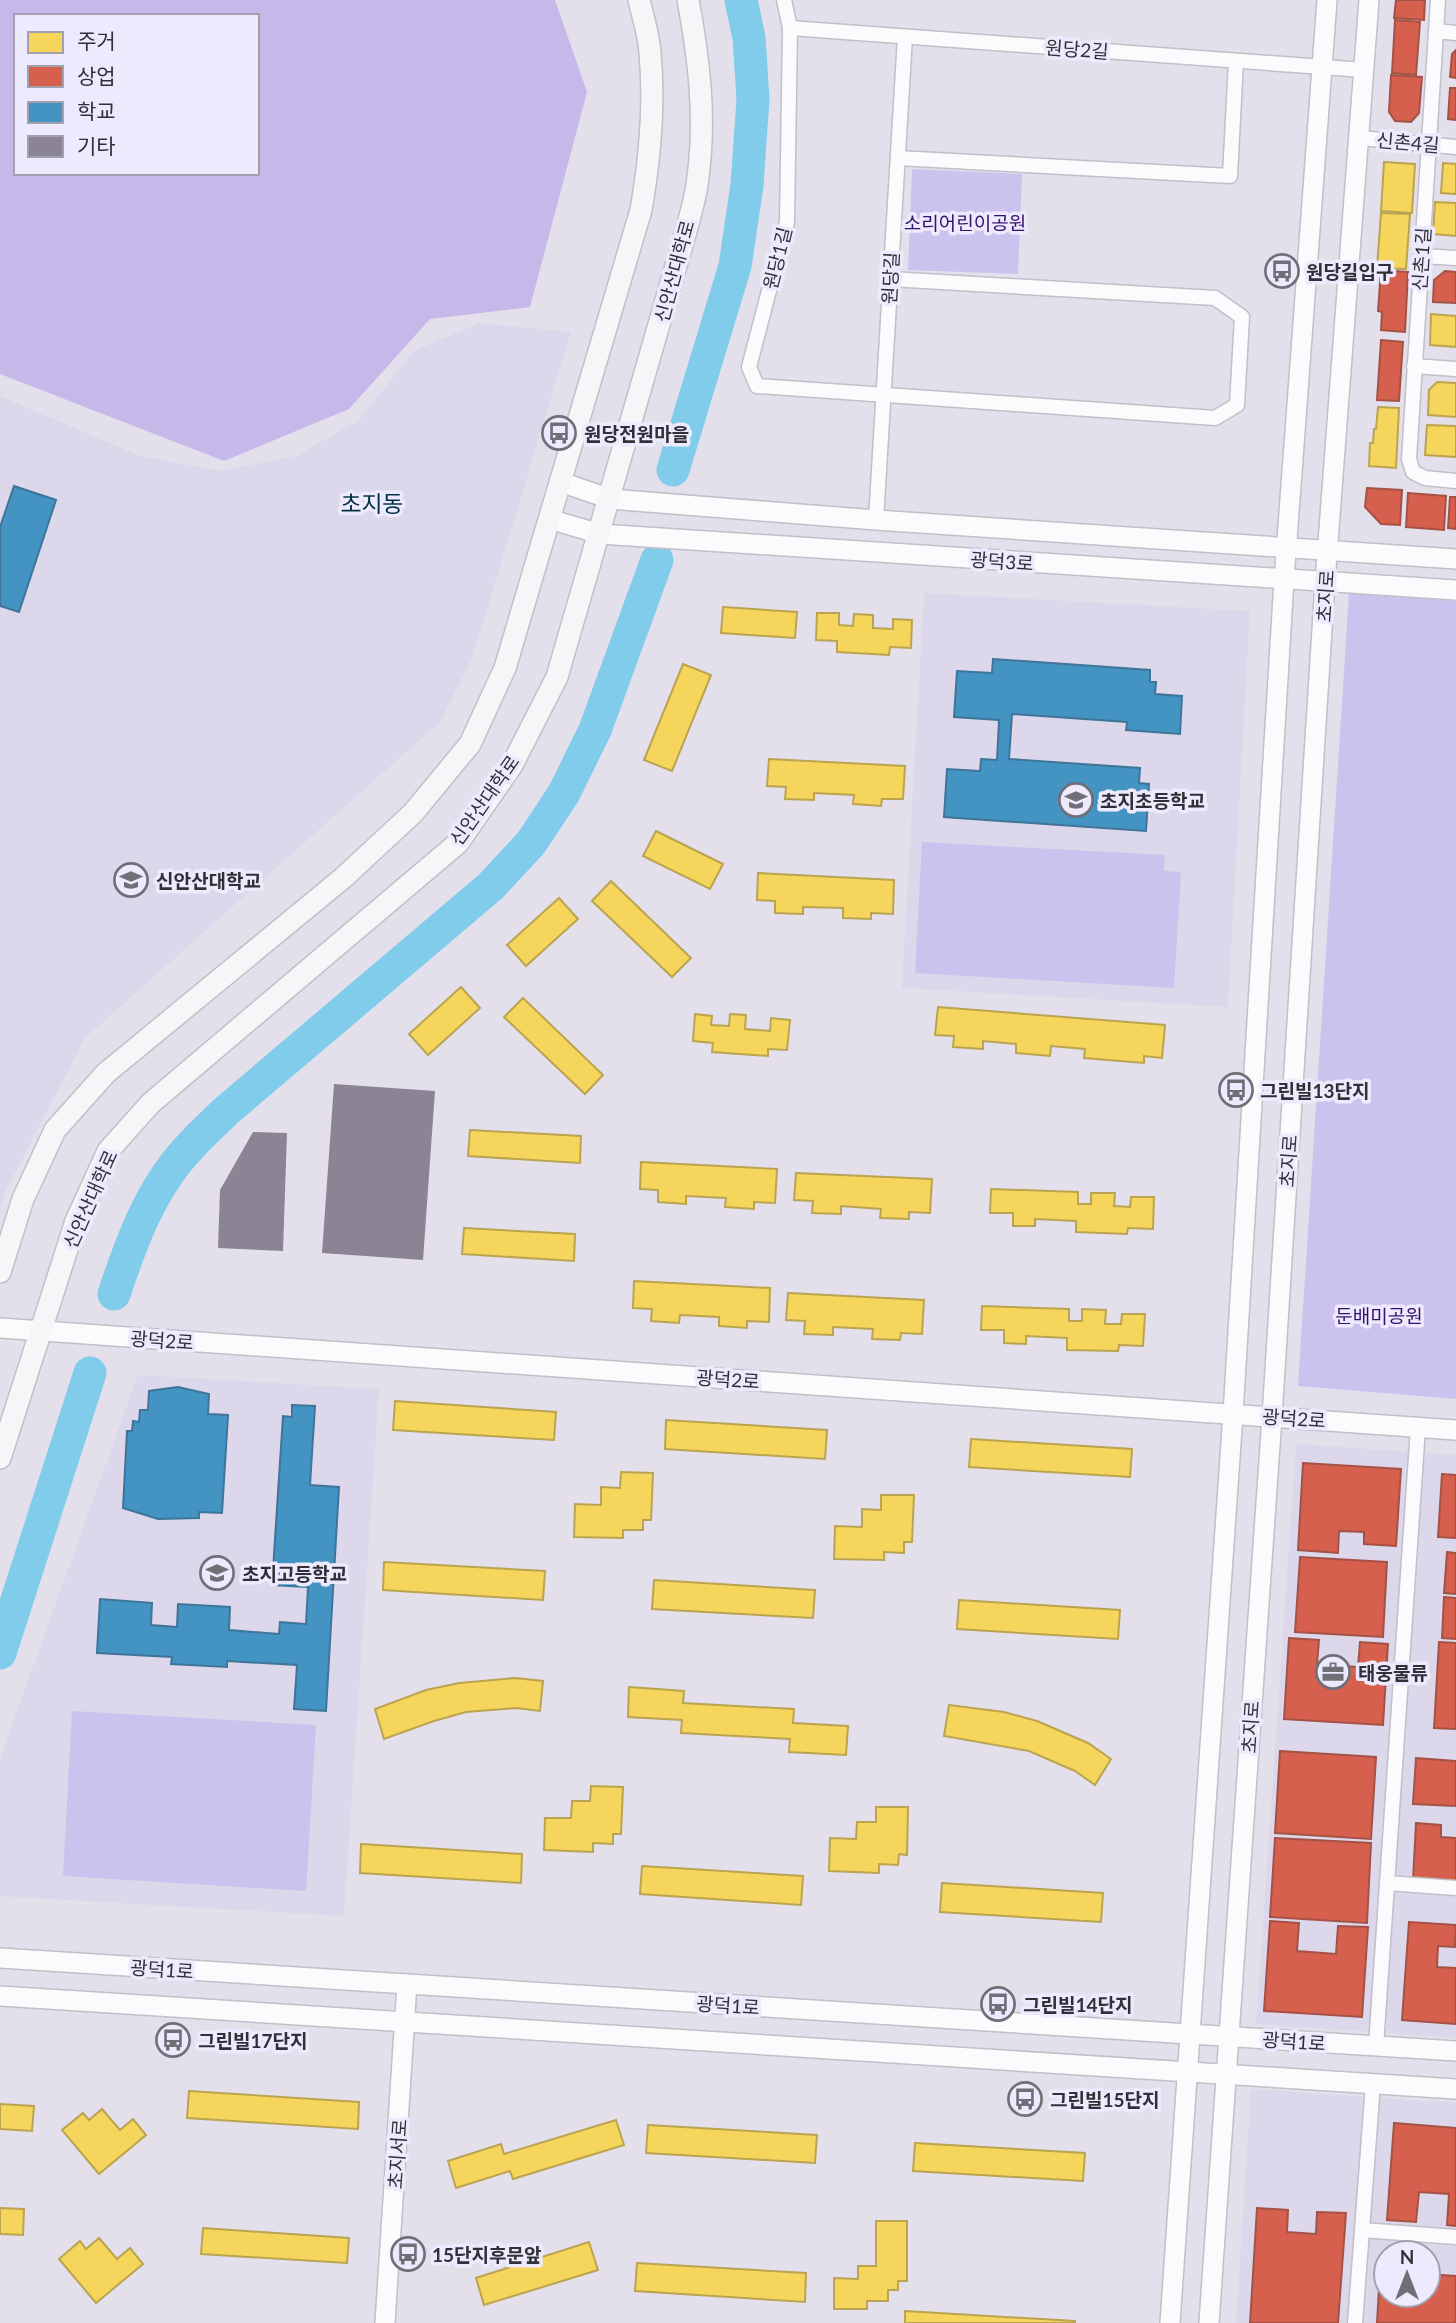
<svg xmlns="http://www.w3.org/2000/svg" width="1456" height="2323" font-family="Lato,'Noto Sans KR',sans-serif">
<rect width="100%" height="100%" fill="#e3e0eb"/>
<g fill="#dcd7ea" fill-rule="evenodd">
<polygon points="479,323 571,332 472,659 440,722 85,1038 6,1190 0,1206 0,396 140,456 221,471 296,456 358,421 414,351"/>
<polygon points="924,593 1250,611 1228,1007 902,988"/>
<polygon points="138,1375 379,1389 344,1916 0,1896 0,1758"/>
<polygon points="1296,1444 1456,1455 1456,2038 1256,2024"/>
<path d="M 1251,2089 L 1456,2103 L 1456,2323 L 1236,2323 ZM 1386,2253 L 1428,2253 L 1428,2295 L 1386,2295 Z"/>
</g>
<g fill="#ccc2ee">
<polygon points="912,169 1022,174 1018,274 908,270"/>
<polygon points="1349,593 1456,601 1456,1399 1298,1386"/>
<polygon points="922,842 1165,855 1164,871 1181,872 1174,988 915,973"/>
<polygon points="72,1711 316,1725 306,1891 63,1876"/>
</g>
<path fill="#c5b9e9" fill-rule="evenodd" d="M 0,0 L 555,0 L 587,92 L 530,307 L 430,319 L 349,409 L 224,461 L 0,374 ZM 16,16 L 257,16 L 257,173 L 16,173 Z"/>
<g fill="#f6d55c" stroke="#bba451" stroke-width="2">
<polygon points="1384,162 1415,164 1412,213 1381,211"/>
<polygon points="1443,163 1456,164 1456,194 1441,193"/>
<polygon points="1435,202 1456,203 1456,236 1433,234"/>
<polygon points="1381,213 1410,214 1406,269 1377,268"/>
<polygon points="1431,314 1456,316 1456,347 1430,345"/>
<polygon points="1437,382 1456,383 1456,417 1428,415 1429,390"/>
<polygon points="1378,407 1399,408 1396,468 1369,466 1370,443 1373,443 1374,429 1376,429"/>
<polygon points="1427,425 1456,426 1456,457 1425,455"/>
<polygon points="723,607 797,612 795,638 721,633"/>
<polygon points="817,613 839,613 839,625 853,626 854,614 873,615 873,628 893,629 893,619 912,620 911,648 890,647 889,655 837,652 837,641 816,640"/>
<polygon points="683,664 711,675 672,771 644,760"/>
<polygon points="769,759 905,766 903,799 882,799 881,806 853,804 854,795 814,793 814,800 785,799 786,787 767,786"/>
<polygon points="656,831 723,864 710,889 643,856"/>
<polygon points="758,873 894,880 893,914 871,913 871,919 843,918 843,908 803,907 803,914 775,913 775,901 757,900"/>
<polygon points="611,881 691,958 672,977 592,901"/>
<polygon points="559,898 578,919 526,966 507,945"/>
<polygon points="461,987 480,1008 428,1055 409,1034"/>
<polygon points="523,998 603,1075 585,1094 504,1017"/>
<polygon points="938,1007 1165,1025 1162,1058 1144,1056 1144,1063 1084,1058 1085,1049 1051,1046 1050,1056 1016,1053 1016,1044 983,1041 983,1049 953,1047 954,1036 935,1035"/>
<polygon points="695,1014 712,1016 711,1025 729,1026 730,1014 746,1015 745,1029 770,1031 771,1018 790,1020 787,1050 768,1049 768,1056 712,1052 713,1043 693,1041"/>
<polygon points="470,1130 581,1136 580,1163 468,1156"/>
<polygon points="641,1162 777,1169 775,1203 754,1202 754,1209 725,1207 726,1198 686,1196 686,1204 658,1202 658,1190 640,1189"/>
<polygon points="796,1173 932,1179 930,1213 909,1212 909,1219 880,1218 881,1209 841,1206 841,1214 812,1213 813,1201 794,1200"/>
<polygon points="991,1189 1078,1192 1078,1204 1091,1204 1091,1193 1115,1193 1114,1206 1130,1207 1131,1197 1154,1197 1153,1229 1128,1228 1127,1234 1076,1232 1076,1221 1035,1219 1035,1226 1013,1226 1013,1213 990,1213"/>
<polygon points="464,1228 575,1234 574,1261 462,1254"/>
<polygon points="634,1281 770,1288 769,1322 747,1321 747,1328 719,1326 719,1317 680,1315 679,1323 651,1321 652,1309 633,1308"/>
<polygon points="788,1293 924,1300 922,1334 901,1333 900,1340 872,1339 873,1329 833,1327 833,1335 804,1334 805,1321 786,1320"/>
<polygon points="982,1306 1069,1309 1069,1321 1082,1321 1082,1309 1106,1310 1105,1324 1121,1324 1122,1314 1145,1314 1143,1346 1119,1345 1118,1351 1067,1350 1067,1338 1026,1336 1026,1344 1004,1343 1004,1330 981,1330"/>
<polygon points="395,1401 556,1412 554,1440 393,1430"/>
<polygon points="666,1420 827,1430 825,1459 665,1449"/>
<polygon points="971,1439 1132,1449 1130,1477 969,1467"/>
<polygon points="621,1472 653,1473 651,1520 643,1520 643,1530 623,1530 623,1538 574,1537 575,1504 601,1505 601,1487 620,1488"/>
<polygon points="881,1495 914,1495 912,1542 904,1542 904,1553 884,1552 884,1560 834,1559 835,1526 862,1527 862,1509 881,1510"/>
<polygon points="384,1562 545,1571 543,1600 383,1590"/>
<polygon points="654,1580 815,1590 813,1618 652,1609"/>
<polygon points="959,1600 1120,1610 1118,1639 957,1629"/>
<polygon points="515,1678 543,1681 540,1711 516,1708 466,1712 434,1721 384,1739 375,1709 426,1690 459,1683"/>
<polygon points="629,1687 684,1691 683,1703 794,1709 793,1723 848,1726 846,1755 789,1752 790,1739 681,1733 682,1720 628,1717"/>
<polygon points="949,1705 1004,1712 1037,1721 1088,1743 1111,1759 1095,1785 1075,1771 1029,1751 944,1736"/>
<polygon points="591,1786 623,1787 621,1834 613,1834 613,1844 593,1843 593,1852 544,1850 545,1818 571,1818 572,1801 590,1801"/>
<polygon points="876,1807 908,1807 907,1855 899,1854 898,1865 879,1864 879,1873 829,1871 830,1838 856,1839 857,1822 876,1822"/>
<polygon points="361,1844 522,1854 521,1883 360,1873"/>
<polygon points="642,1866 803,1876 801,1905 640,1894"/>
<polygon points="942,1883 1103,1893 1101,1922 940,1912"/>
<polygon points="189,2091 359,2102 358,2129 187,2118"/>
<polygon points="0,2104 34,2106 32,2131 0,2129"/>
<polygon points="102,2109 120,2130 133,2119 146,2135 99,2174 62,2130 83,2113 89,2120"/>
<polygon points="616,2120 624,2145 513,2179 510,2171 456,2188 448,2161 501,2144 504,2154"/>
<polygon points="648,2125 817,2135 815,2163 646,2153"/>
<polygon points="915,2143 1085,2153 1083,2181 913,2171"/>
<polygon points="0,2208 24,2209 23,2235 0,2234"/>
<polygon points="876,2221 907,2221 907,2281 898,2281 898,2290 888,2290 888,2301 867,2301 867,2309 834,2309 834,2278 858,2279 858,2266 876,2266"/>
<polygon points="203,2228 349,2238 347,2263 201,2254"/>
<polygon points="99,2238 117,2259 130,2248 143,2264 96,2303 59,2259 80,2241 86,2249"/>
<polygon points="589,2242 598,2270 484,2305 476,2278"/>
<polygon points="637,2263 806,2273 805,2302 635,2291"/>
<polygon points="905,2311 1075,2321 1075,2323 905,2323"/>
</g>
<g fill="#d6604d" stroke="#a55246" stroke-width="2">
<polygon points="1396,0 1425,0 1424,20 1394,18"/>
<polygon points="1395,20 1420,22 1416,75 1392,73"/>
<polygon points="1456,50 1456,78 1450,77 1452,54"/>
<polygon points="1391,75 1422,77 1419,113 1411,122 1395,121 1389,112"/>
<polygon points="1450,88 1456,88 1456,120 1448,119"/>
<polygon points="1381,270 1408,272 1405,332 1381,330 1382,312 1378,311"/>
<polygon points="1445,271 1456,272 1456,303 1433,302 1434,280"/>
<polygon points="1381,340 1403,342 1399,401 1377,400"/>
<polygon points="1367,488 1402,490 1400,525 1381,524 1365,507"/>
<polygon points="1408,493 1446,496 1444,530 1406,527"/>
<polygon points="1450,497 1456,497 1456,529 1448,528"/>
<polygon points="1303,1463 1401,1469 1396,1546 1364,1544 1364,1532 1339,1531 1338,1553 1298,1550"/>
<polygon points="1442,1474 1456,1475 1456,1538 1438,1537"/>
<polygon points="1447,1552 1456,1553 1456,1594 1444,1593"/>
<polygon points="1300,1557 1387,1562 1383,1637 1295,1632"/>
<polygon points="1444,1597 1456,1598 1456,1639 1442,1638"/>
<polygon points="1289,1638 1319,1640 1317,1664 1358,1667 1360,1642 1388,1644 1383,1725 1284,1719"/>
<polygon points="1439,1642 1456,1643 1456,1729 1434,1728"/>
<polygon points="1280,1751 1376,1757 1371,1839 1275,1833"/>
<polygon points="1416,1758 1456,1761 1456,1806 1413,1804"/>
<polygon points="1416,1823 1441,1825 1441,1837 1456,1838 1456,1883 1413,1881"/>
<polygon points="1275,1838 1371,1843 1367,1923 1270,1917"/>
<polygon points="1270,1921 1299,1923 1297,1951 1336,1954 1338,1926 1368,1927 1362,2017 1264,2011"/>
<polygon points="1409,1922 1456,1925 1455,1947 1438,1946 1437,1967 1456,1968 1456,2024 1402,2020"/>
<polygon points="1394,2123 1456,2128 1456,2226 1447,2225 1449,2194 1419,2192 1416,2222 1387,2220"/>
<polygon points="1257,2208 1288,2210 1287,2232 1316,2234 1317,2212 1346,2213 1338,2323 1250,2323"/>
<polygon points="1380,2271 1386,2272 1386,2295 1428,2295 1428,2274 1456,2276 1456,2323 1377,2323"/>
</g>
<g fill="#4393c3" stroke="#3e7599" stroke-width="2">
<polygon points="14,486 56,500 19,612 0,606 0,527"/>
<polygon points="993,659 1150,670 1150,682 1156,682 1155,694 1182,696 1180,734 1126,730 1127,722 1012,714 1009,759 1140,768 1139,783 1149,784 1146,831 944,817 947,769 980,771 981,759 997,760 999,720 954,717 957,671 992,673"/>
<polygon points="178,1387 209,1394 208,1414 228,1415 222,1513 199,1512 199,1518 158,1519 123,1508 127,1431 132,1431 133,1421 139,1422 140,1410 148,1410 149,1391"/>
<polygon points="292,1405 315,1406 310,1485 339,1487 326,1711 294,1709 297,1665 227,1661 227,1667 171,1664 172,1657 97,1653 100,1599 152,1603 151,1625 177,1627 178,1604 230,1607 229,1630 279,1634 280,1622 306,1624 308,1587 272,1585 283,1416 292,1417"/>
</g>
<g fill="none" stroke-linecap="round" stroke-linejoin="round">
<g stroke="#80ccea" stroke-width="33">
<polyline points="673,470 735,266 747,185 753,99 749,38 741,0"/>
<path d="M 114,1294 C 131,1243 150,1190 187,1150 C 199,1136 213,1124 226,1111 L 491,886 L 531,843 L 564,793 L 595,730 L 657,560"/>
<polyline points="0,1653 90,1373"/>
</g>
</g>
<g fill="#8a8495">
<polygon points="334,1084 435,1091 423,1260 322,1253"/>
<polygon points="253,1132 287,1133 283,1251 218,1248 220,1190"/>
</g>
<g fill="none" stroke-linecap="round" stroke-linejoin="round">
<g stroke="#c1bfc7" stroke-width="17">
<g id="minor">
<polyline points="784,0 790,28 787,222 749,367 757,386 1215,418 1237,405 1242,317 1215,298 890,279"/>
<polyline points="1438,0 1409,459 1413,472 1425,478 1456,481"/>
<polyline points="790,28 1364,70"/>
<polyline points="1436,31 1456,33"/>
<polyline points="1360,138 1456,147"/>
<polyline points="898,158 1230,176 1236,61"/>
<polyline points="1421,256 1456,258"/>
<polyline points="1414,366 1456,369"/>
<polyline points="876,520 905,37"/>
<polyline points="1387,1883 1456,1888"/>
<polyline points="1376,2046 1418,1427"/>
<polyline points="1362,2230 1456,2237"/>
<polyline points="1355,2323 1373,2084"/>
</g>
</g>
<g stroke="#c1bfc7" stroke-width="22">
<g id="tertiary">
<polyline points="561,482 610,499 876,520 1456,559"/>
<polyline points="549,519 600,534 1456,590"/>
<polyline points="0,1328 1456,1430"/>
<polyline points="0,1958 1456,2051"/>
<polyline points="0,1996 1456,2089"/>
<polyline points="385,2323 407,1984"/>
<polyline points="1170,2323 1233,1414 1284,580 1327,0"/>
<polyline points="1209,2323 1272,1417 1325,582 1369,0"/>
</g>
</g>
<g stroke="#c1bfc7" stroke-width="24">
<g id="secondary">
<path d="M 0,1272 L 23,1199 L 55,1130 L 106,1073 L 343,878 L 413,813 L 470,744 L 505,668 L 641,210 C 650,158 655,107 650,53 C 649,36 643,17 639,0"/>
<path d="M 0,1458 L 76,1221 L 108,1151 L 151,1103 L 458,843 L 512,765 L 557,677 L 682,245 C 688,223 696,199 698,177 C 706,117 699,59 688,0"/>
</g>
</g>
<use href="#minor" stroke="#fbfafc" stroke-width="14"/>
<use href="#tertiary" stroke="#fbfafc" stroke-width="19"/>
<use href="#secondary" stroke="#f7f5f8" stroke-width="21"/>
</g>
<defs>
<g id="bus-ring" transform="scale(1.75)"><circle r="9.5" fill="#edeafd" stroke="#706e76" stroke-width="1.5"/><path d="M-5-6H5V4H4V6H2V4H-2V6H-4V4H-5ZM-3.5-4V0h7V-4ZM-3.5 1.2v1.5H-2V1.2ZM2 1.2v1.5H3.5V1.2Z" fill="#706e76"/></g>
<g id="school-ring" transform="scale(1.75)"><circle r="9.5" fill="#edeafd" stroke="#706e76" stroke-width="1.5"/><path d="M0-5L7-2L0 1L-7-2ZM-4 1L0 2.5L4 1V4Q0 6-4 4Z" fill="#706e76"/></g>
<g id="office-ring" transform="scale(1.75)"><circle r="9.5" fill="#edeafd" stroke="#706e76" stroke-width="1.5"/><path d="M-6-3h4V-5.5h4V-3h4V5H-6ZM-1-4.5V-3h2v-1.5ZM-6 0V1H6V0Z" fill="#706e76"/></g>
</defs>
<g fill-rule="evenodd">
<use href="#bus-ring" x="1282" y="271"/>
<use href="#bus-ring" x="559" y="433"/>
<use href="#school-ring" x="1076" y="800"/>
<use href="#school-ring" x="131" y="880"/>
<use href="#bus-ring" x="1236" y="1090"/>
<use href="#school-ring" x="217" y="1573"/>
<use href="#office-ring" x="1333" y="1672"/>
<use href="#bus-ring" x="998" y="2004"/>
<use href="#bus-ring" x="173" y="2040"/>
<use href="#bus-ring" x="1025" y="2099"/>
<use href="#bus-ring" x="408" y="2254"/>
</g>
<g text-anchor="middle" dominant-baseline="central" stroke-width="7" stroke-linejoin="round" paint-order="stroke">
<g font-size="19" fill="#323037" stroke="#edeafd">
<text transform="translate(1077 49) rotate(4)">원당2길</text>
<text transform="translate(1408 142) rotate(5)">신촌4길</text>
<text transform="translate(777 258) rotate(-76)">원당1길</text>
<text transform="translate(1421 259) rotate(-86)">신촌1길</text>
<text transform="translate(674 271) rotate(-75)">신안산대학로</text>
<text transform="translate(890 278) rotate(-87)">원당길</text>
<text transform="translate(1002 561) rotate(4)">광덕3로</text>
<text transform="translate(1325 596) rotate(-86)">초지로</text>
<text transform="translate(484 800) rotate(-55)">신안산대학로</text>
<text transform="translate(1288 1161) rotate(-86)">초지로</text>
<text transform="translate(90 1199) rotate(-66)">신안산대학로</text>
<text transform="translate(162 1340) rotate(4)">광덕2로</text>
<text transform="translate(728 1379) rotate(4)">광덕2로</text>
<text transform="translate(1294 1418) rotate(4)">광덕2로</text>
<text transform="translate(1250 1727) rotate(-86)">초지로</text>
<text transform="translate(162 1969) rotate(4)">광덕1로</text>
<text transform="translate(728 2005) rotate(4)">광덕1로</text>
<text transform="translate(1294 2041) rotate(4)">광덕1로</text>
<text transform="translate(397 2154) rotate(-86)">초지서로</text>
</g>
<g font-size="19" fill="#36106c" stroke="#edeafd">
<text x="965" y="222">소리어린이공원</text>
<text x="1379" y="1315">둔배미공원</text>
</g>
<g font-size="19" font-weight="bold" fill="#323037" stroke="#edeafd" text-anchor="start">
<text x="1306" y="271">원당길입구</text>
<text x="584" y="433">원당전원마을</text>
<text x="1100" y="800">초지초등학교</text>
<text x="156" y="880">신안산대학교</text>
<text x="1260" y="1090">그린빌13단지</text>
<text x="242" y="1573">초지고등학교</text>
<text x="1358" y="1672">태웅물류</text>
<text x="1023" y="2004">그린빌14단지</text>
<text x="198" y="2040">그린빌17단지</text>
<text x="1050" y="2099">그린빌15단지</text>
<text x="432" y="2254">15단지후문앞</text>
</g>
<g font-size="23" fill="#002f43" stroke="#edeafd">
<text x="372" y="503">초지동</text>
</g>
</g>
<rect x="14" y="14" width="245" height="161" fill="#edeafd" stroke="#a2a0ae" stroke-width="2"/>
<rect x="28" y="32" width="35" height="21" fill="#f6d55c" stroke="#a2a0ae" stroke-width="2"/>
<text x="77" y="49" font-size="21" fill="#323037">주거</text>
<rect x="28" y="66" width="35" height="21" fill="#d6604d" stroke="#a2a0ae" stroke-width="2"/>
<text x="77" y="84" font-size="21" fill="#323037">상업</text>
<rect x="28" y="102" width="35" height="21" fill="#4393c3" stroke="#a2a0ae" stroke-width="2"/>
<text x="77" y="119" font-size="21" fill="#323037">학교</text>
<rect x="28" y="136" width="35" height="21" fill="#8a8495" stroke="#a2a0ae" stroke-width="2"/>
<text x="77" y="154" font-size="21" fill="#323037">기타</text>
<g transform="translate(1407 2274)"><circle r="33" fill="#edeafd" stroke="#a2a0ae" stroke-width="2"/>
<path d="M0-5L12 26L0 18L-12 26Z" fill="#706e76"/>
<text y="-10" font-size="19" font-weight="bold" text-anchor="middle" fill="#323037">N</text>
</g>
</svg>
